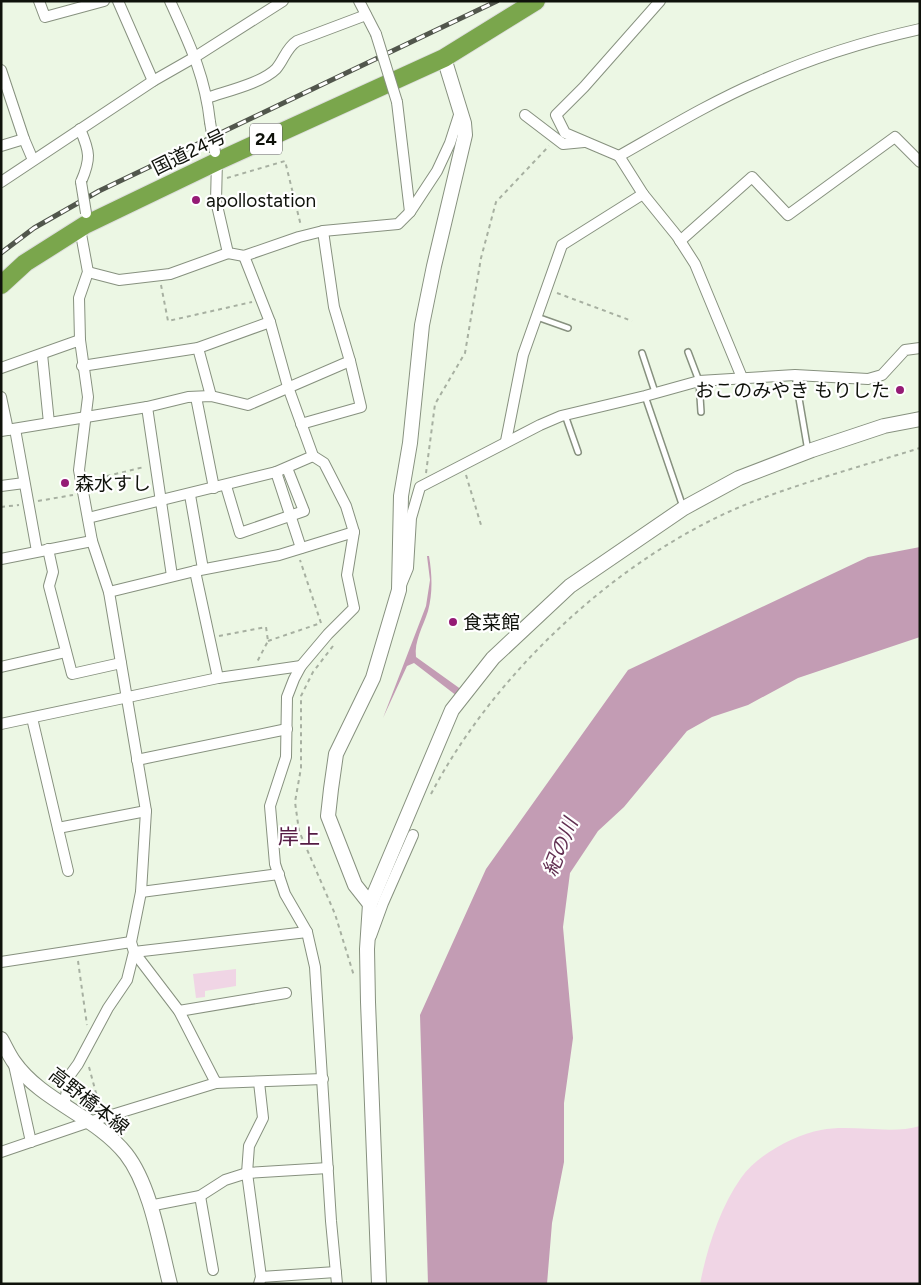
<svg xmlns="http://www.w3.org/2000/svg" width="921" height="1285" font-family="Figtree,'Noto Sans JP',sans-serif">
<rect width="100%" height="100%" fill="#ecf7e4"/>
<g fill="#f0d5e5">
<polygon points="236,969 236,986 205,991 205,997 196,998 193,974"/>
<path d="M 920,1126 L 920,1284 L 700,1284 C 707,1248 720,1208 741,1178 C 757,1155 794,1135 821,1130 C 852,1124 891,1135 920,1126 Z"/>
</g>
<g fill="#c39cb4">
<polygon points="920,547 920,637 798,678 748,705 712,717 687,731 624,807 598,831 570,873 563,927 573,1038 564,1103 564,1162 552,1223 547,1284 428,1284 420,1015 486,869 628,670 868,557"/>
<path d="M 427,556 L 429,556 C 432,574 433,593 428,611 C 423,627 414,641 416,657 L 462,690 L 457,696 L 414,663 L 407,666 L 383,718 L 426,606 L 430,580 Z"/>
</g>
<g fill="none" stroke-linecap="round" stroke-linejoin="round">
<g stroke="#87917f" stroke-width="8">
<g id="lane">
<polyline points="537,317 568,328"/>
<polyline points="688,352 699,381 701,412"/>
<polyline points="642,353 655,392"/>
<polyline points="795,375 808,451"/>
<polyline points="645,396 683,507"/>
<polyline points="565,415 578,452"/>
</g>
</g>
<g stroke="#87917f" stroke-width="12">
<g id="street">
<polyline points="39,1 45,17 104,1"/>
<polyline points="118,1 153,81"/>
<path d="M 170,1 C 189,43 205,75 210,122"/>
<polyline points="359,1 376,34"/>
<polyline points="1,70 24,139 33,160"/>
<path d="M 207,98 C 227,91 262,83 276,69 C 284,60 286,48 297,41 L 366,15"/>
<polyline points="397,102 410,212"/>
<polyline points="525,115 563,144 584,142"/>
<path d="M 80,129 C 90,152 91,159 81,182"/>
<polyline points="1,146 24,139"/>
<polyline points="619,156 565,133 556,115 584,87 660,1"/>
<polyline points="217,160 216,201 228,253 244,256 299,237 323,231 398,224 410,212 437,171 450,143 460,112"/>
<polyline points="1,182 153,81 195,57 283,1"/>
<polyline points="680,241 752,177 788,215 895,137 920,162"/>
<polyline points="244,256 270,322 288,387 313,456 324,463 346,506 354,532 347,575 354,608 328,634 301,666 294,679 287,697 286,757 270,806 275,864 285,894 307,932 315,967 331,1221 337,1284"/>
<polyline points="88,272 119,280 170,274 228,253"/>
<polyline points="80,340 79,298 88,272 81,234 85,224"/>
<polyline points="198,348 211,396"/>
<polyline points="42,354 49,423"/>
<polyline points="82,366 198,348 270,322"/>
<polyline points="1,368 80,340 88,397 79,470 92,541 109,592 146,811 141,892 131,942 134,952 127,980 108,1008 78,1064 70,1075 64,1106"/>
<path d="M 743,380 L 695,264 L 677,236 L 643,194 L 619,156 C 665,130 711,102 760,81 C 811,58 866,41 920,29"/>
<polyline points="1,397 8,430"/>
<polyline points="196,397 214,488"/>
<polyline points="147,407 172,576"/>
<polyline points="301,424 361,407 350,361"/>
<polyline points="15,429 37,551"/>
<polyline points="1,431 147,407 188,397 211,396 248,405 350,361 334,307 323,231"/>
<polyline points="506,441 523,355 562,245 643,194"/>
<polyline points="276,472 301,548"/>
<polyline points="1,486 24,483"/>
<polyline points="226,486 240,533 304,511 287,468"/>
<polyline points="190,495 203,569"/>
<polyline points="88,518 276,472 313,456"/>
<polyline points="48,549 53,572 49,586 72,674 121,663"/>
<polyline points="1,559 92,541"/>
<polyline points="195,571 218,678"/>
<polyline points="401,585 408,568 411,518 420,487 540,425 561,416 645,396 699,381 795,375 868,379 882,375 905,350 920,348"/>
<polyline points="109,592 195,571 279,555 354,532"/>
<polyline points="1,667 66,652"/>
<polyline points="32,718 68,871"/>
<polyline points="1,724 218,678 301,666"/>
<polyline points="137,760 287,729"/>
<polyline points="58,828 146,811"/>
<polyline points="141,892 279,874"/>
<polyline points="371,936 383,903 413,835"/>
<polyline points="134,952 179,1011 216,1083 323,1079"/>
<polyline points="134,952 307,932"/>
<polyline points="1,962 131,942"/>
<polyline points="179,1011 286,993"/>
<polyline points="14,1065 31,1142"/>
<polyline points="259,1082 263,1118 249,1146 247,1173 328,1168"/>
<polyline points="1,1152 89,1122 216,1083"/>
<polyline points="200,1196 213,1270"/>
<polyline points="149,1206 200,1196 225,1180 247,1173 261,1277 259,1284"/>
<polyline points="261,1277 336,1272"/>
</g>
</g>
<g stroke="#87917f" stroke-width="16">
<g id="secondary">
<polyline points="370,904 355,885 328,816 331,789 336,754 373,678 399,590 401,496 410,443 422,325 434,266 465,135 464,123 444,58"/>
<path d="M 1,1039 C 5,1046 9,1055 14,1062 C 42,1102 96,1116 126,1154 C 151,1186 160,1245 170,1284"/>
<polyline points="379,1284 368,1002 367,949 370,904 452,710 493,658 570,586 684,508 739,478 812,450 884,426 920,419"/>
</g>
</g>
<g stroke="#dddedd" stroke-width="20">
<polyline id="highway" points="1,285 25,263 85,225 218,161 444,58 536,1"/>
</g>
<g stroke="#a7b0a1" stroke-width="2" stroke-dasharray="4 4" stroke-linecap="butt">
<polyline points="227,178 285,161 301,226"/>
<polyline points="161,285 168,321 252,302"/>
<polyline points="557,293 632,321"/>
<polyline points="426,473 435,404 465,353 481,258 496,202 549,146"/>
<polyline points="466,475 481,525"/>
<polyline points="91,480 144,467"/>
<polyline points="38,501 73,495"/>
<polyline points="1,507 19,505"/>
<polyline points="219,636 266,627 268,641 257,662"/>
<polyline points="268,641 321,623 300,560"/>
<polyline points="333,646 313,672 301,696 301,768 295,802 299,831 335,914 354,976"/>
<path d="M 431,794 C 495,672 619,556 747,504 C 803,482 862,466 920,448"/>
<polyline points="78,961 87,1025"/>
<polyline points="89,1067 100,1108"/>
</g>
<use href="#lane" stroke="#fff" stroke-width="5"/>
<use href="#street" stroke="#fff" stroke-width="10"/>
<use href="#secondary" stroke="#fff" stroke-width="14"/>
<use href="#highway" stroke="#7aa64c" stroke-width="18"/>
<g stroke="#51564c" stroke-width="5">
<polyline id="rail" points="1,253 34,228 99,191 497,1"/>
</g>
<use href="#rail" stroke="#fff" stroke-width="3" stroke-dasharray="9" stroke-linecap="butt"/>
<g stroke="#87917f" stroke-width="12" stroke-linecap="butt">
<g id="street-bridge">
<polyline points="376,34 397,102"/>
<polyline points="210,122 215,152"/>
<polyline points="81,182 86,213"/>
</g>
</g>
<use href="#street-bridge" stroke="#fff" stroke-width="10"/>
</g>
<g fill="#951b75" stroke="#fff" stroke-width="2">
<circle cx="196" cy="200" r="5"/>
<circle cx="900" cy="390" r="5"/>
<circle cx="65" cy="483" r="5"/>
<circle cx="453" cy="622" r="5"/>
</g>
<g text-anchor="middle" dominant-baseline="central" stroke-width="4.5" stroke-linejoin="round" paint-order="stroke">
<rect fill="#fff" stroke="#575954" stroke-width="1" x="250" y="123.5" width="32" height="31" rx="4"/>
<g font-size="18" font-weight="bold" fill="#0f120b">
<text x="266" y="139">24</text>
</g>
<g font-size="19" fill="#0f120b" stroke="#fff">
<text transform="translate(189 152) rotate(-26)">国道24号</text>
<text transform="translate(89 1101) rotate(38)">高野橋本線</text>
</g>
<g font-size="19" fill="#0f120b" stroke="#fff" text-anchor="start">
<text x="206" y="200">apollostation</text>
<text x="890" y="390" text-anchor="end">おこのみやき もりした</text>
<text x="75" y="483">森水すし</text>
<text x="463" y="622">食菜館</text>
</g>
<g font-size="20" font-style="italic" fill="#623052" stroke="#fff">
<text transform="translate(560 847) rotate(-68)">紀の川</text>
</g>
<g font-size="21" fill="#541a43" stroke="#fff">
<text x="299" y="836">岸上</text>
</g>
</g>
<rect width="921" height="1285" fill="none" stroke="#0f120b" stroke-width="5"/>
</svg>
